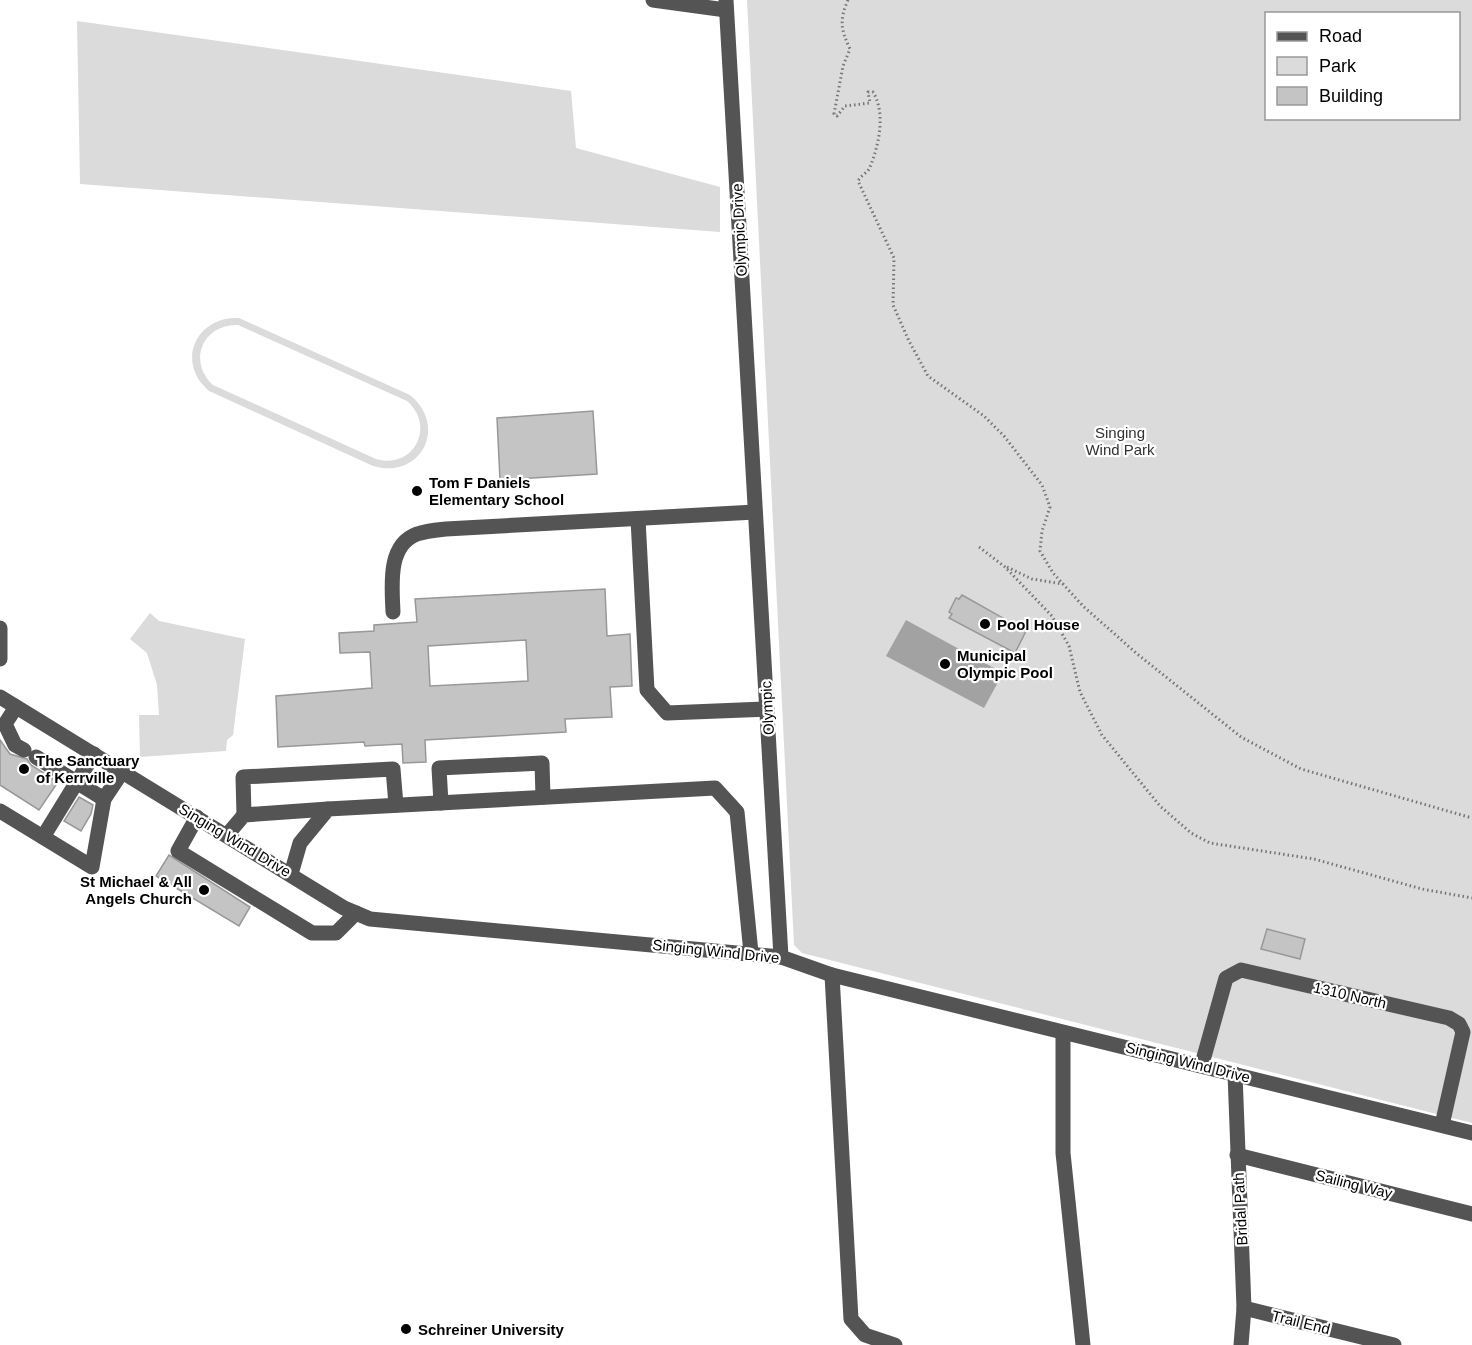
<svg xmlns="http://www.w3.org/2000/svg" width="1472" height="1345" font-family="Helvetica,sans-serif">
<rect width="100%" height="100%" fill="#fff"/>
<g fill="#dbdbdb" fill-rule="evenodd">
<path d="M 747,0 L 1472,0 L 1472,1123 L 802,953 L 794,945 ZM 1266,14 L 1458,14 L 1458,118 L 1266,118 Z"/>
<polygon points="77,21 571,91 576,148 720,187 720,232 80,184"/>
<path d="M 239,318 L 410,395 C 449,427 420,480 373,466 L 209,391 C 175,362 196,316 239,318 ZM 238,325 L 407,401 C 436,426 414,470 376,459 L 213,385 C 187,361 203,324 238,325 Z"/>
<polygon points="150,613 159,621 245,639 233,735 227,740 226,751 140,757 139,715 159,715 157,685 147,653 130,639"/>
</g>
<polygon fill="#a2a2a2" points="906,620 1003,673 984,708 886,656"/>
<g fill="#c4c4c4" stroke="#989898" stroke-width="1.5" fill-rule="evenodd">
<polygon points="593,411 597,474 500,480 497,418"/>
<path d="M 605,589 L 607,636 L 630,634 L 632,686 L 610,687 L 612,717 L 565,719 L 566,732 L 425,740 L 426,762 L 403,763 L 402,744 L 365,746 L 364,742 L 278,747 L 276,696 L 372,688 L 370,652 L 340,653 L 339,633 L 374,631 L 374,625 L 417,622 L 415,599 ZM 526,640 L 528,681 L 430,686 L 428,646 Z"/>
<polygon points="962,595 1026,631 1015,653 949,618 952,614 949,612 956,598 959,599"/>
<polygon points="0,740 10,754 27,759 31,765 58,782 39,810 0,785"/>
<polygon points="79,797 93,805 91,814 81,831 64,821"/>
<polygon points="169,855 250,907 239,926 156,876"/>
<polygon points="1267,929 1305,939 1300,959 1261,949"/>
</g>
<g fill="none" stroke-linecap="round" stroke-linejoin="round">
<g stroke="#767676" stroke-width="3" stroke-dasharray="1.5 3" stroke-linecap="butt">
<path d="M 848,0 C 839,20 841,30 850,49 L 843,66 L 834,114 L 837,116 L 845,106 L 870,103 L 868,92 L 873,92 C 886,113 879,145 870,167 C 868,173 861,175 858,181 L 894,258 L 893,305 L 909,341 L 928,376 L 984,416 L 1004,436 L 1042,485 L 1050,507 L 1042,531 L 1040,551 L 1053,573 L 1083,606 L 1136,653 L 1241,737 L 1301,769 L 1472,818"/>
<polyline points="979,547 1005,567 1052,616 1069,646 1080,692 1102,735 1160,806 1191,833 1210,843 1314,859 1422,889 1472,898"/>
<polyline points="1007,567 1032,579 1063,584"/>
</g>
<g stroke="#545454" stroke-width="15">
<polyline points="653,0 726,10"/>
<polyline points="726,0 781,957"/>
<polyline points="638,519 647,690 667,713 767,709"/>
<path d="M 393,612 C 392,586 387,545 417,534 C 426,531 437,530 446,529 L 755,512"/>
<polyline points="0,628 0,659"/>
<polyline points="0,697 344,908 370,919 781,957 832,975 1472,1133"/>
<polyline points="16,707 5,724 15,745 24,750"/>
<polyline points="36,757 104,799"/>
<polyline points="441,803 439,768 542,763 543,797"/>
<polyline points="0,811 92,867 104,799 122,772"/>
<polyline points="244,815 243,777 393,769 396,805"/>
<polyline points="197,817 178,851 312,933 336,933 356,913"/>
<polyline points="227,835 244,815 328,809"/>
<polyline points="43,837 94,754"/>
<polyline points="291,874 300,843 328,809 715,788 737,812 751,953"/>
<polyline points="832,975 851,1319 865,1335 895,1345"/>
<polyline points="1063,1033 1063,1153 1083,1345"/>
<polyline points="1202,1064 1226,978 1241,970 1449,1018 1459,1024 1463,1032 1442,1125"/>
<polyline points="1235,1074 1244,1308 1241,1345"/>
<polyline points="1237,1155 1472,1214"/>
<polyline points="1244,1308 1394,1345"/>
</g>
</g>
<g fill="#000" stroke="#fff" stroke-width="2">
<circle cx="417" cy="491" r="6"/>
<circle cx="985" cy="624" r="6"/>
<circle cx="945" cy="664" r="6"/>
<circle cx="24" cy="769" r="6"/>
<circle cx="204" cy="890" r="6"/>
<circle cx="406" cy="1329" r="6"/>
</g>
<g text-anchor="middle" dominant-baseline="central" stroke-width="4.5" stroke-linejoin="round" paint-order="stroke">
<g font-size="15" fill="#000" stroke="#fff">
<text transform="translate(739 230) rotate(-93)">Olympic Drive</text>
<text transform="translate(767 708) rotate(-93)">Olympic</text>
<text transform="translate(235 840) rotate(31)">Singing Wind Drive</text>
<text transform="translate(716 951) rotate(6)">Singing Wind Drive</text>
<text transform="translate(1350 995) rotate(13)">1310 North</text>
<text transform="translate(1188 1062) rotate(14)">Singing Wind Drive</text>
<text transform="translate(1354 1184) rotate(14)">Sailing Way</text>
<text transform="translate(1240 1209) rotate(-93)">Bridal Path</text>
<text transform="translate(1301 1322) rotate(14)">Trail End</text>
</g>
<g font-size="15" fill="#323232" stroke="#fff">
<text x="1120" y="432">Singing<tspan x="1120" dy="17">Wind Park</tspan></text>
</g>
<g font-size="15" font-weight="bold" fill="#000" stroke="#fff" text-anchor="start">
<text x="429" y="482">Tom F Daniels<tspan x="429" dy="17">Elementary School</tspan></text>
<text x="997" y="624">Pool House</text>
<text x="957" y="655">Municipal<tspan x="957" dy="17">Olympic Pool</tspan></text>
<text x="36" y="760">The Sanctuary<tspan x="36" dy="17">of Kerrville</tspan></text>
<text x="192" y="881" text-anchor="end">St Michael &amp; All<tspan x="192" dy="17">Angels Church</tspan></text>
<text x="418" y="1329">Schreiner University</text>
</g>
</g>
<rect x="1265" y="12" width="195" height="108" fill="#ffffff" stroke="#999999" stroke-width="1.5"/>
<rect x="1277" y="32" width="30" height="9" fill="#545454" stroke="#999999" stroke-width="1.5"/>
<text x="1319" y="42" font-size="18" fill="#000000">Road</text>
<rect x="1277" y="57" width="30" height="18" fill="#dbdbdb" stroke="#999999" stroke-width="1.5"/>
<text x="1319" y="72" font-size="18" fill="#000000">Park</text>
<rect x="1277" y="87" width="30" height="18" fill="#c4c4c4" stroke="#999999" stroke-width="1.5"/>
<text x="1319" y="102" font-size="18" fill="#000000">Building</text>
</svg>
